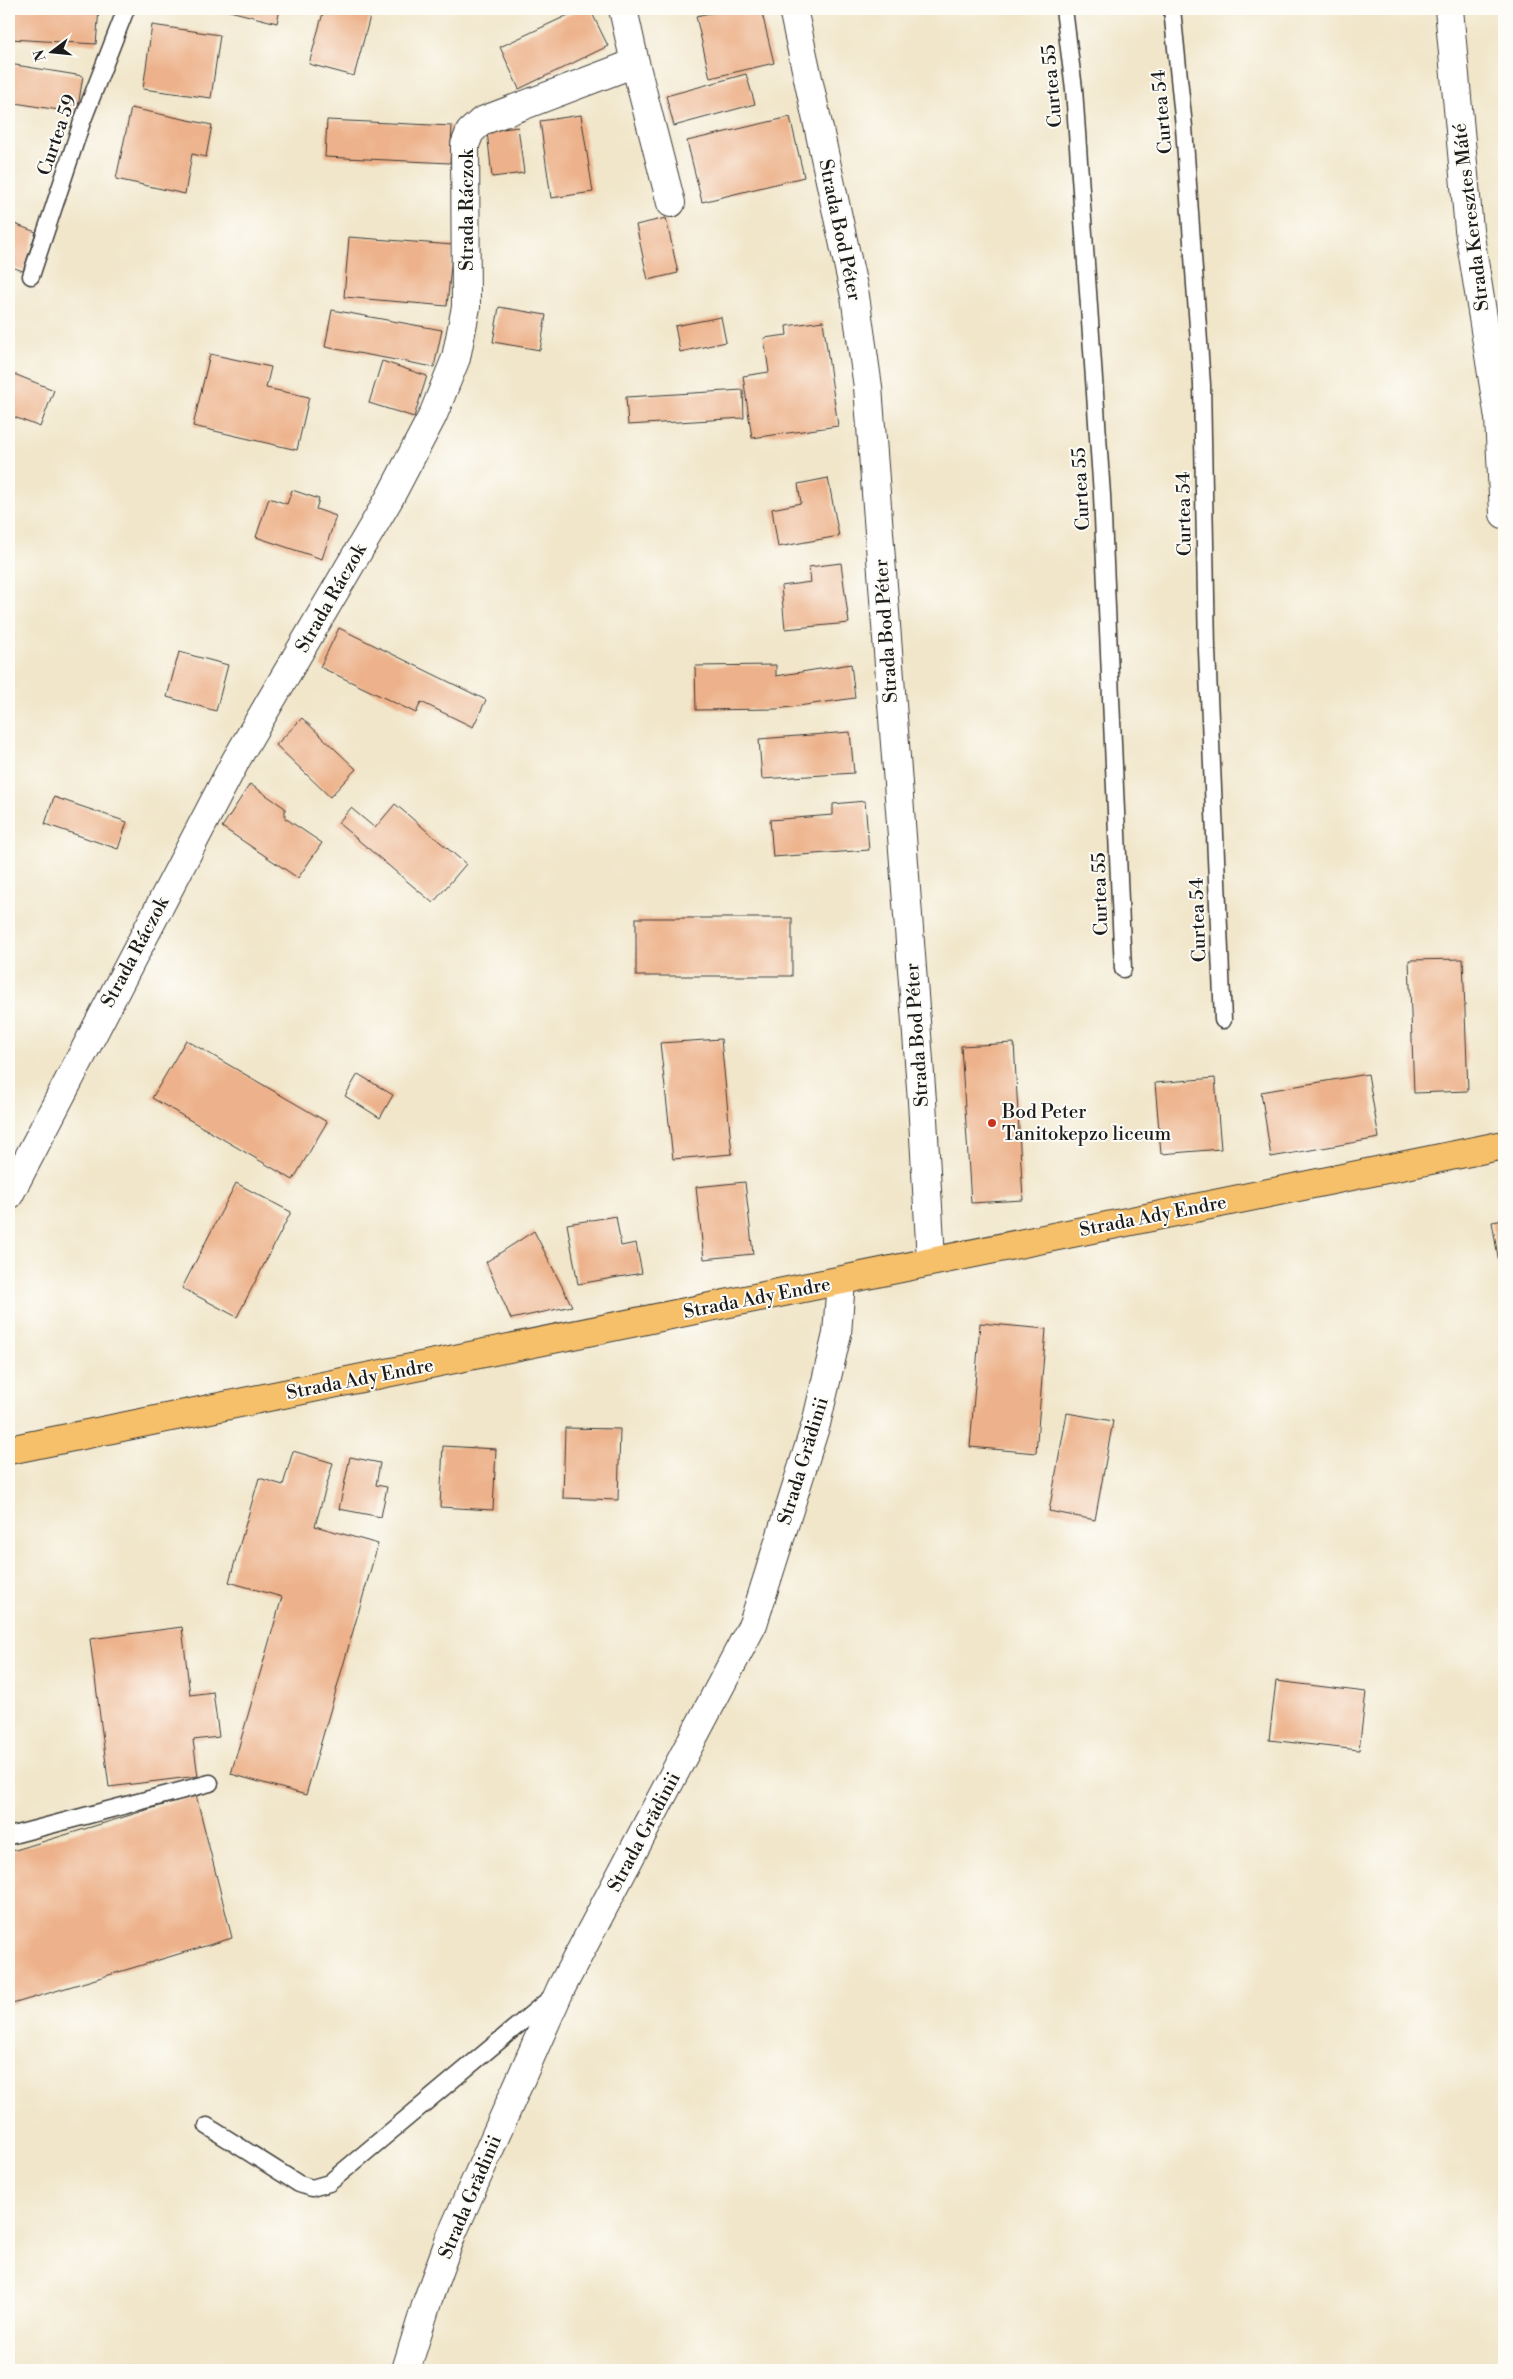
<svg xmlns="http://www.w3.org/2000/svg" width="1513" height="2379" font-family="'Libre Bodoni',serif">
<rect width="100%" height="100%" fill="#fdfcf7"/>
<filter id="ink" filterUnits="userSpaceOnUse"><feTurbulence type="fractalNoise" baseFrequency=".02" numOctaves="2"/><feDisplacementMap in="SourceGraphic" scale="10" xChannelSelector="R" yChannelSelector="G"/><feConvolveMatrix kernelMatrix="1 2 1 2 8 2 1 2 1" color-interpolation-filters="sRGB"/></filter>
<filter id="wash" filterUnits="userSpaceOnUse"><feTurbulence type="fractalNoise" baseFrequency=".0096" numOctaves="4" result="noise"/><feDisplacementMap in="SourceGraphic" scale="20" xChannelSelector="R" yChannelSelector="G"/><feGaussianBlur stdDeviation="1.12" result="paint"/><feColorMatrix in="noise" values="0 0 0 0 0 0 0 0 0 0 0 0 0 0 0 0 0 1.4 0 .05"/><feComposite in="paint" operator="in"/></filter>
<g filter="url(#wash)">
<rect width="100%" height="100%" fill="#f1e6ca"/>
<g id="blocks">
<g fill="#edb28b">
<polygon points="12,9 99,9 96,44 10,39"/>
<polygon points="222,9 280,9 277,23"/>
<polygon points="324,9 372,9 354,76 309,64"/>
<polygon points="581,9 590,9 608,46 519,89 500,47"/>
<polygon points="728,9 761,9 774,63 710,78 696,16"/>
<polygon points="152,25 220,35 211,98 143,89"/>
<polygon points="9,64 83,76 77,113 9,102"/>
<polygon points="746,74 755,104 674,126 666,96"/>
<polygon points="131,108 212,125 206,157 192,154 185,194 116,179"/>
<polygon points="581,115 593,192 551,198 540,121"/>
<polygon points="790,117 804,177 702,202 687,141"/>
<polygon points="327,120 452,126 450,163 325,157"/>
<polygon points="518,127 524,173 492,177 487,131"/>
<polygon points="666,218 678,273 648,280 636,225"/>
<polygon points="9,222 36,232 23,271 9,266"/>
<polygon points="349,237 453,245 447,306 344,297"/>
<polygon points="499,307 546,315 540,350 493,342"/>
<polygon points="332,310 442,330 434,367 325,347"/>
<polygon points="721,317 726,342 680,352 675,326"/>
<polygon points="823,321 838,426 752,438 743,376 769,372 764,338 787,335 786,326"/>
<polygon points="210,354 271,367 266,388 309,397 297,450 193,426"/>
<polygon points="382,361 427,376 414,417 369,403"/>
<polygon points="9,372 54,390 40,427 9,415"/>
<polygon points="743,390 744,418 628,425 626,397"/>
<polygon points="828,478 839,536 778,547 772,509 801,503 798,484"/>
<polygon points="292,490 319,499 316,509 336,516 322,559 256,537 269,498 287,504"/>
<polygon points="841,563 849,623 785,629 781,586 811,582 809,567"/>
<polygon points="339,628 486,700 473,727 421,702 416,713 320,667"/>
<polygon points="179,652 228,665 216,711 167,697"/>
<polygon points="851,664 855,698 777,709 696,710 695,666 776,665 776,676"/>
<polygon points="302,718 356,769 330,797 276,745"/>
<polygon points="850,732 854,773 762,779 759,739"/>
<polygon points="250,784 285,808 285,818 322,843 298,878 222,827"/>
<polygon points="54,797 127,822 118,849 45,824"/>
<polygon points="865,801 869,850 773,857 770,820 833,815 833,804"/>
<polygon points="395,804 466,864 433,903 338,823 351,808 375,828"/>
<rect x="636" y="918" width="156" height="58"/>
<polygon points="1463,959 1468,1091 1414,1093 1409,960"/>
<polygon points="721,1039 732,1154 673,1159 660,1043"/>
<polygon points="186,1040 327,1122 293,1180 152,1098"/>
<polygon points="1014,1043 1023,1200 971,1203 961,1046"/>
<polygon points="358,1074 393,1095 380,1118 345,1096"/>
<polygon points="1368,1074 1379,1138 1271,1157 1261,1092"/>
<polygon points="1215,1078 1221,1149 1161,1154 1155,1083"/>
<polygon points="745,1182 753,1254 704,1259 696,1187"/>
<polygon points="236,1183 291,1212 237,1317 182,1288"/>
<polygon points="616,1216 621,1246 636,1243 642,1273 578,1284 567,1224"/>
<polygon points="1504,1220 1504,1286 1503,1286 1492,1222"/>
<polygon points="534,1231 572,1306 511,1319 486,1262"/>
<polygon points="980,1323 1046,1329 1036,1453 970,1447"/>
<polygon points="1067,1413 1113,1421 1095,1520 1049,1511"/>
<polygon points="565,1428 620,1429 618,1500 563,1498"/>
<polygon points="443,1446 496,1449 493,1510 440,1507"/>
<polygon points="293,1451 333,1463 315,1526 378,1544 306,1795 231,1774 282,1597 229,1582 259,1478 283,1485"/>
<polygon points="350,1457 380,1463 376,1485 387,1487 381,1517 339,1509"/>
<polygon points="182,1627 190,1695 213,1692 219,1737 193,1740 198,1776 109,1787 90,1639"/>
<polygon points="1276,1681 1366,1692 1359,1750 1269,1740"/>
<polygon points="196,1795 232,1938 9,2005 9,1852"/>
</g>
</g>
</g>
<g filter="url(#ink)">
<use href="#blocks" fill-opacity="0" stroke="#3c3a36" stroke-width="1"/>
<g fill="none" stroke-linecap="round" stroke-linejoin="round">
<g stroke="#3c3a36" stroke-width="19">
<g id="service">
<polyline points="1064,9 1074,89 1102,495 1123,969"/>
<polyline points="1172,9 1184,127 1202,385 1207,650 1223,1020"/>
<polyline points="31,276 82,122 126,9"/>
<polyline points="9,1836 210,1783"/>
<polyline points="207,2126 299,2184 312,2188 329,2183 554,1995"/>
</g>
</g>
<g stroke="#3c3a36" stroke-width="30">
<g id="minor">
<polyline points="793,9 855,296 868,387 922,1101 931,1260"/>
<polyline points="1449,9 1469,230 1499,418 1504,514"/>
<polyline points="635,63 671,203"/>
<polyline points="9,1195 236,760 389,499 433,415 456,358 466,307 465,145 470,132 482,121 635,63 623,9"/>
<polyline points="406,2370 428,2299 451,2236 561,1988 753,1624 816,1424 837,1334 841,1281"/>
</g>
</g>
<g stroke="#3c3a36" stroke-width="30">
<polyline id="primary" points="9,1450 1504,1145"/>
</g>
<use href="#service" stroke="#fff" stroke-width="16"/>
<use href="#minor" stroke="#fff" stroke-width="28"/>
<use href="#primary" stroke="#f6c06b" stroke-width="28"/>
</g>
</g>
<circle fill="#c8321e" stroke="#fdfcf7" stroke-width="2" cx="992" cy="1123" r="5"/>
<g text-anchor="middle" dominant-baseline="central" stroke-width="4" stroke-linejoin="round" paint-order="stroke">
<g font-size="19" fill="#1c1c1c" stroke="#fdfcf7">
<text transform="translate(1052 86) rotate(-95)">Curtea 55</text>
<text transform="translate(1162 112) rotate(-95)">Curtea 54</text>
<text transform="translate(57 135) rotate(-71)">Curtea 59</text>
<text transform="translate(467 210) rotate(-90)">Strada Ráczok</text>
<text transform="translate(1471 217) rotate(-97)">Strada Keresztes Máté</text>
<text transform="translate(840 230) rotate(78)">Strada Bod Péter</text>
<text transform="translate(1081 489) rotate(-93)">Curtea 55</text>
<text transform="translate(1184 514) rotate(-91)">Curtea 54</text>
<text transform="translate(331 598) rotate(-60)">Strada Ráczok</text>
<text transform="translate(886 631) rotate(-94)">Strada Bod Péter</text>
<text transform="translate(1100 894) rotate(-92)">Curtea 55</text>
<text transform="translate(1198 920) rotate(-92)">Curtea 54</text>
<text transform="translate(135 952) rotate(-62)">Strada Ráczok</text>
<text transform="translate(917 1035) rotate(-94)">Strada Bod Péter</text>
<text transform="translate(1153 1216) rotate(-11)">Strada Ady Endre</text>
<text transform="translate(757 1298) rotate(-11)">Strada Ady Endre</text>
<text transform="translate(360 1379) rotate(-11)">Strada Ady Endre</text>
<text transform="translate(803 1461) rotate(-73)">Strada Grădinii</text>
<text transform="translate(644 1832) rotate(-62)">Strada Grădinii</text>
<text transform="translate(470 2197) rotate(-67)">Strada Grădinii</text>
</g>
<g font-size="19" fill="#1c1c1c" stroke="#fdfcf7" text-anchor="start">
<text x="1002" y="1112">Bod Peter<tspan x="1002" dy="22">Tanitokepzo liceum</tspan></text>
</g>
</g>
<rect width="1513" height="2379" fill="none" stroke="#fdfcf7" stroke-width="30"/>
<g transform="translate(52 52) rotate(254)" stroke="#fdfcf7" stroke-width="4" paint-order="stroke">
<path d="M0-4L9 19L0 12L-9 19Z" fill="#1c1c1c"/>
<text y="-8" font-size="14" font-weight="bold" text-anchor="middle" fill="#1c1c1c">N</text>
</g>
</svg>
